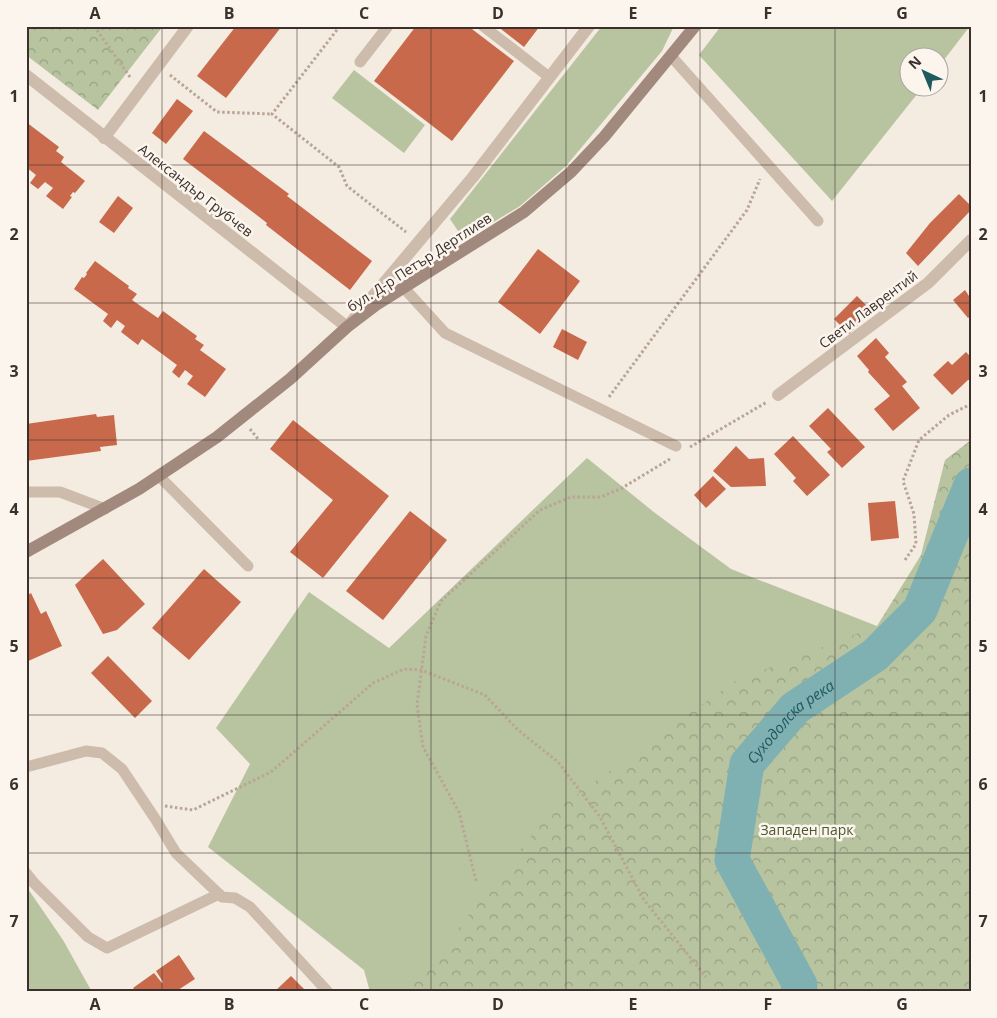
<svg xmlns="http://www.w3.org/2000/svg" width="997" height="1018" font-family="'Open Sans',sans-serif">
<defs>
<pattern id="forest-crowns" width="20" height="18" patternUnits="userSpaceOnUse" patternTransform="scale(1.25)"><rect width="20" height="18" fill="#b8c4a0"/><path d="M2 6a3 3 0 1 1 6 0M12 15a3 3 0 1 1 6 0" fill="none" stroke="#97a083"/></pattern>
</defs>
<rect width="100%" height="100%" fill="#f4ebe1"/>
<g fill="#b8c4a0">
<polygon points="602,26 674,26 662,51 566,166 520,206 464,240 450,219"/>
<polygon points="721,26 970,26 940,65 940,58 910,58 910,88 922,88 832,201 699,55"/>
<polygon points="354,70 425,125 404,153 332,98"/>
<polygon points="587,458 655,513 731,569 877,626 448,992 370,992 364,970 208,847 250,764 216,728 309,592 389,648"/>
<polygon points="26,886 63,940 92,992 26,992"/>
</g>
<g fill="url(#forest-crowns)">
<polygon points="26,26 163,26 98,110 26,55"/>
<polygon points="971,440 971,992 408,992 547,816 735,681 877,626 921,555 945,460"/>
</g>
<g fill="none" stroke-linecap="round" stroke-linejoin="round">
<path stroke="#7fb0b2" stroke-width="35" id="s1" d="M 798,992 L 800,985 L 732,860 L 747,764 L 795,708 L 875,655 L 920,610 L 971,485"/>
</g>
<g fill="#c8694b">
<polygon points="236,26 282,26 226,98 197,76"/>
<polygon points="416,26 468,26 514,61 452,141 374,81"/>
<polygon points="497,26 540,26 524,47"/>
<polygon points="177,99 193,111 166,144 152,133"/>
<polygon points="26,122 59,147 56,151 64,157 61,162 85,181 75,193 73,192 70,196 72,197 63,209 46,196 53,188 45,182 38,189 30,183 36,175 26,167"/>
<polygon points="204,131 289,194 287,196 372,261 350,290 266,225 267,223 183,159"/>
<polygon points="959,194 971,206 971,210 918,266 906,253 930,223"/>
<polygon points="118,196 133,208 114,233 99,222"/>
<polygon points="538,249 580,281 540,334 498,302"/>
<polygon points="95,261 129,286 128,288 137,294 132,300 158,318 163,311 197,336 195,339 204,345 200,350 226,369 205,397 187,384 193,376 185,370 179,378 172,372 177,365 142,339 138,345 121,332 125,326 117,320 111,328 103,321 108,314 74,289 82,277 84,278 87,274 86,273"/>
<polygon points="965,290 969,296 971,294 971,316 968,318 953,300"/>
<polygon points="857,296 872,311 849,334 834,319"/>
<polygon points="562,329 587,342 578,360 553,347"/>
<polygon points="876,338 889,353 885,357 907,382 902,386 920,408 893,431 874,409 890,396 868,372 869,370 857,356"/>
<polygon points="966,352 971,357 971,380 968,380 952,395 933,375 948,361 952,365"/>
<polygon points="828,408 865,447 842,468 827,452 831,449 809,426"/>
<polygon points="96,414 97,417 114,415 117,445 100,447 101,451 26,461 26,424"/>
<polygon points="293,420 389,496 323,578 290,552 333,500 270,449"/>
<polygon points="793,436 830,475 807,496 793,481 796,478 774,454"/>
<polygon points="736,446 749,459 764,458 766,486 731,487 713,471"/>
<polygon points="713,476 726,489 706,508 694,495"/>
<polygon points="895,501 899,538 871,541 868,503"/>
<polygon points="410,511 447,540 383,620 346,591"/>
<polygon points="103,559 145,604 117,630 103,634 75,585"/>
<polygon points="204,569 241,602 189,660 152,628"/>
<polygon points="31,593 41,614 46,611 62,646 26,662 26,596"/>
<polygon points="108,656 152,701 135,718 91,673"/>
<polygon points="179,955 195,979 175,992 136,992 133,988 154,973 162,983 163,982 156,971"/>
<polygon points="291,976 307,992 274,992"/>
</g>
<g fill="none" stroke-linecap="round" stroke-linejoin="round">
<g stroke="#b9a596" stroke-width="3" stroke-dasharray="2.5 2.5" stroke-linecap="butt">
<polyline points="94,26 130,77"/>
<polyline points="340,26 272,114 339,167 347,186 406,232"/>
<polyline points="170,75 217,112 272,114"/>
<polyline points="609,397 747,210 760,179"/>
<polyline points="250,429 258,439"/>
<polyline points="690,447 767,402"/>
<polyline points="905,560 916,544 914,514 903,481 919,440 949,415 971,404"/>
<polyline points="165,806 193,810 271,772 373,683 404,669 421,670 485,695 518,730 558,762 600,817 644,900 706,977"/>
<polyline points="476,881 459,812 423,747 417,705 426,636 441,601 540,510 571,497 601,497 622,488 670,459"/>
</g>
<g stroke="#cdbbac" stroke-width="11">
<polyline points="483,26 549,77"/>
<polyline points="671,56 818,221"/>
<polyline points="360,62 388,26"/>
<polyline points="404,288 445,333 676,446"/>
<polyline points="159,476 248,566"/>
<polyline points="26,492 60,492 105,509"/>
<polyline points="26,767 86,751 102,753 122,769 156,820 176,853 222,897 235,898 250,907 328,992"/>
<polyline points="26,873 34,883 88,937 107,948 219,894"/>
</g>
<g stroke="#cdbbac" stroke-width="12">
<polyline points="26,75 347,327 473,177 589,26"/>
<polyline points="104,138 188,26"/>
<polyline points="778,395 928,283 971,240"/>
</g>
<polyline stroke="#a18a7d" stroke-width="12" points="26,552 139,489 217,437 290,379 347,327 376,305 524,212 571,172 604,137 695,26"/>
</g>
<path fill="none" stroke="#3b302b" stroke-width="1" stroke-opacity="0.55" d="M 162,26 L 162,992M 297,26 L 297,992M 431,26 L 431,992M 566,26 L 566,992M 700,26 L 700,992M 835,26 L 835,992M 26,165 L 971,165M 26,303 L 971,303M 26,440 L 971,440M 26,578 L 971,578M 26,715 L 971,715M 26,853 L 971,853"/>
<g text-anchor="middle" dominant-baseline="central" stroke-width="5" stroke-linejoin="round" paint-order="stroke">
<g font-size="14" fill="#3b302b" stroke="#fbf5ee">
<text transform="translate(196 190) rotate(38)">Александър Грубчев</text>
<text transform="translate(419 262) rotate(-33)">бул. Д-р Петър Дертлиев</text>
<text transform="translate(868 309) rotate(-37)">Свети Лаврентий</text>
</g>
<g font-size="14" fill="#4a5a2e" stroke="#fbf5ee">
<text x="807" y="829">Западен парк</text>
</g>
<g font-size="15" font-style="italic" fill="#1f5a5e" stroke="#fbf5ee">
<text stroke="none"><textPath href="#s1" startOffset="308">Суходолска река</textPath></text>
</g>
</g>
<rect width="997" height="1018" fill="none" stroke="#fbf5ee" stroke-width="55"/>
<g transform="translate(924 72) rotate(316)"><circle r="24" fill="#fbf5ee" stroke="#aea6a0"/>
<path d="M0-4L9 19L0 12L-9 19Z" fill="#1f5a5e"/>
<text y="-8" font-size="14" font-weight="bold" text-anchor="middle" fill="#3b302b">N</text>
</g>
<rect x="28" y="28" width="942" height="962" fill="none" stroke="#3b302b" stroke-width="2"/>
<g font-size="16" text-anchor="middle" font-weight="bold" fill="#3b302b">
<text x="95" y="19">A</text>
<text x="229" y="19">B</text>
<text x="364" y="19">C</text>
<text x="498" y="19">D</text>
<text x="633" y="19">E</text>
<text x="768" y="19">F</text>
<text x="902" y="19">G</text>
<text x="14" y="102">1</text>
<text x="983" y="102">1</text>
<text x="14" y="240">2</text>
<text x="983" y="240">2</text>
<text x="14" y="377">3</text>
<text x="983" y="377">3</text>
<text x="14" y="515">4</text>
<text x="983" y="515">4</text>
<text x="14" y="652">5</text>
<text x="983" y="652">5</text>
<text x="14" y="790">6</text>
<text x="983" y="790">6</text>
<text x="14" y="927">7</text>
<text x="983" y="927">7</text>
<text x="95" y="1010">A</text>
<text x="229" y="1010">B</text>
<text x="364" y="1010">C</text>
<text x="498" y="1010">D</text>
<text x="633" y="1010">E</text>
<text x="768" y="1010">F</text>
<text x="902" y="1010">G</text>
</g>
</svg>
